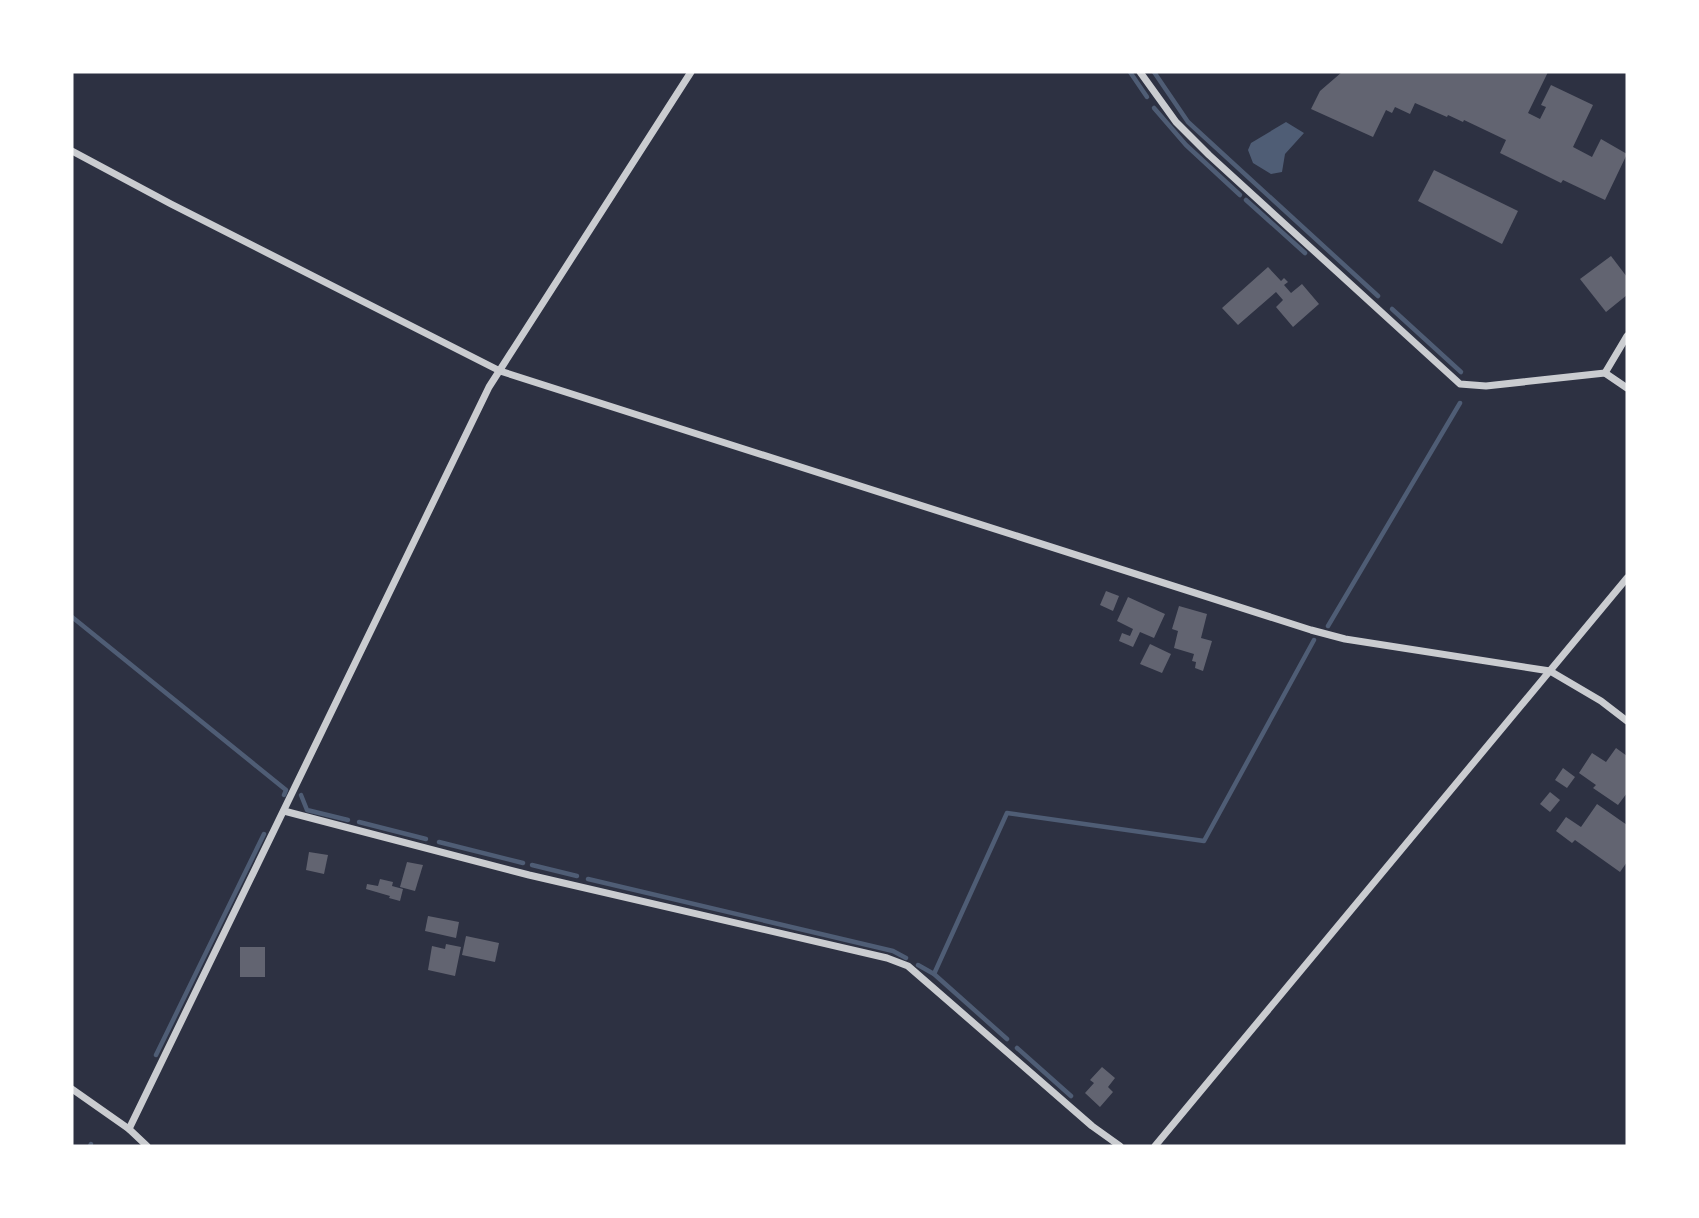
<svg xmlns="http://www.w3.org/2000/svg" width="1699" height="1218" font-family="Raleway,sans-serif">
<rect width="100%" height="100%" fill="#2d3142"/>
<polygon fill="#4f5d75" points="1286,122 1304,133 1285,154 1282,172 1271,174 1253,163 1248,150 1251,143"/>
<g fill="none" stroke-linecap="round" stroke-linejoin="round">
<g stroke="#4f5d75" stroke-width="4.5">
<polyline points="1130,72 1147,97"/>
<polyline points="1154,72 1188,122 1378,296"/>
<polyline points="1154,108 1186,145 1240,195"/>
<polyline points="1246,200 1305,253"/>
<polyline points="1392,309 1461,372"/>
<polyline points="72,617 286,790 284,795"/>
<polyline points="1328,626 1460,403"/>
<polyline points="301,795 307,810 348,820"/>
<polyline points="359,822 426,839"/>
<polyline points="439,842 523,863"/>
<polyline points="532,865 577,876"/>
<polyline points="588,879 893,951 906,958"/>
<polyline points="918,965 934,974 1007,1039"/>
<polyline points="934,974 1007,813 1204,841 1314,640"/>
<polyline points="1017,1048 1071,1096"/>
<polyline points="156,1055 264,834"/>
<polyline points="90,1146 91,1144"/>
</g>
</g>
<g fill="#626471">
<polygon points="1342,72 1548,72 1528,113 1540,119 1546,107 1541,105 1551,85 1593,105 1573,147 1592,157 1601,139 1627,154 1605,200 1563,180 1561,183 1500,153 1506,140 1464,120 1463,122 1448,115 1447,117 1415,103 1410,114 1395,107 1392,113 1386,110 1373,137 1311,109 1320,91"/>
<polygon points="1434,170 1518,211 1502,244 1418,201"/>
<polygon points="1611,256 1627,277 1627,295 1606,312 1580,279"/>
<polygon points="1268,267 1281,281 1284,278 1288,282 1284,285 1291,293 1302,284 1319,304 1293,327 1276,307 1283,300 1276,292 1238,325 1222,308"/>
<polygon points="1106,591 1119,596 1113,611 1100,605"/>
<polygon points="1128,597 1165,614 1154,638 1140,632 1133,647 1119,641 1122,633 1130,636 1133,629 1117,621"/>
<polygon points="1179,606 1207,614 1201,638 1212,641 1203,671 1195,668 1196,662 1192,661 1194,654 1174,648 1178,631 1172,629"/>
<polygon points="1150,644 1171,654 1162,673 1140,664"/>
<polygon points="1616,748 1627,756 1627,793 1618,805 1593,788 1596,785 1579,773 1592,753 1606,762"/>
<polygon points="1563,768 1575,777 1567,788 1555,780"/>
<polygon points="1550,792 1560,800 1550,812 1540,804"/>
<polygon points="1597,804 1627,825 1627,862 1620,872 1575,840 1572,843 1556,831 1566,817 1581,827"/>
<polygon points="309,852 328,855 324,874 306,870"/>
<polygon points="407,862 423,865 415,891 400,887"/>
<polygon points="380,879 393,882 392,886 403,889 400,901 389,898 390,896 366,889 367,884 378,886"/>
<polygon points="428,916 459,922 456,938 425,931"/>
<polygon points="466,936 499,943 495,962 462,955"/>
<polygon points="446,944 461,947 455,976 428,970 432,946 445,949"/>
<rect x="240" y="947" width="25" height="30"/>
<polygon points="1102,1067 1115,1078 1108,1087 1113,1092 1100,1107 1085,1093 1094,1083 1090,1080"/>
</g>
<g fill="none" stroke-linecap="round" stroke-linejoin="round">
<g stroke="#caccd0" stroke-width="7">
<polyline points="1140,72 1176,122 1209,155 1460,384 1486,386 1605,373 1627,388"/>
<polyline points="72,151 171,204 500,371 1311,630 1345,639 1550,671 1601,701 1627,721"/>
<polyline points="1605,373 1627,336"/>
<polyline points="284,811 529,875 887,958 908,966 1092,1126 1120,1146"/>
<polyline points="72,1089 129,1129 147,1146"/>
<polyline points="129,1129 489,387 691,72"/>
<polyline points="1155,1146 1627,578"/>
</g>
</g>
<rect width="1699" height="1218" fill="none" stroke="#ffffff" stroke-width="147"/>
</svg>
